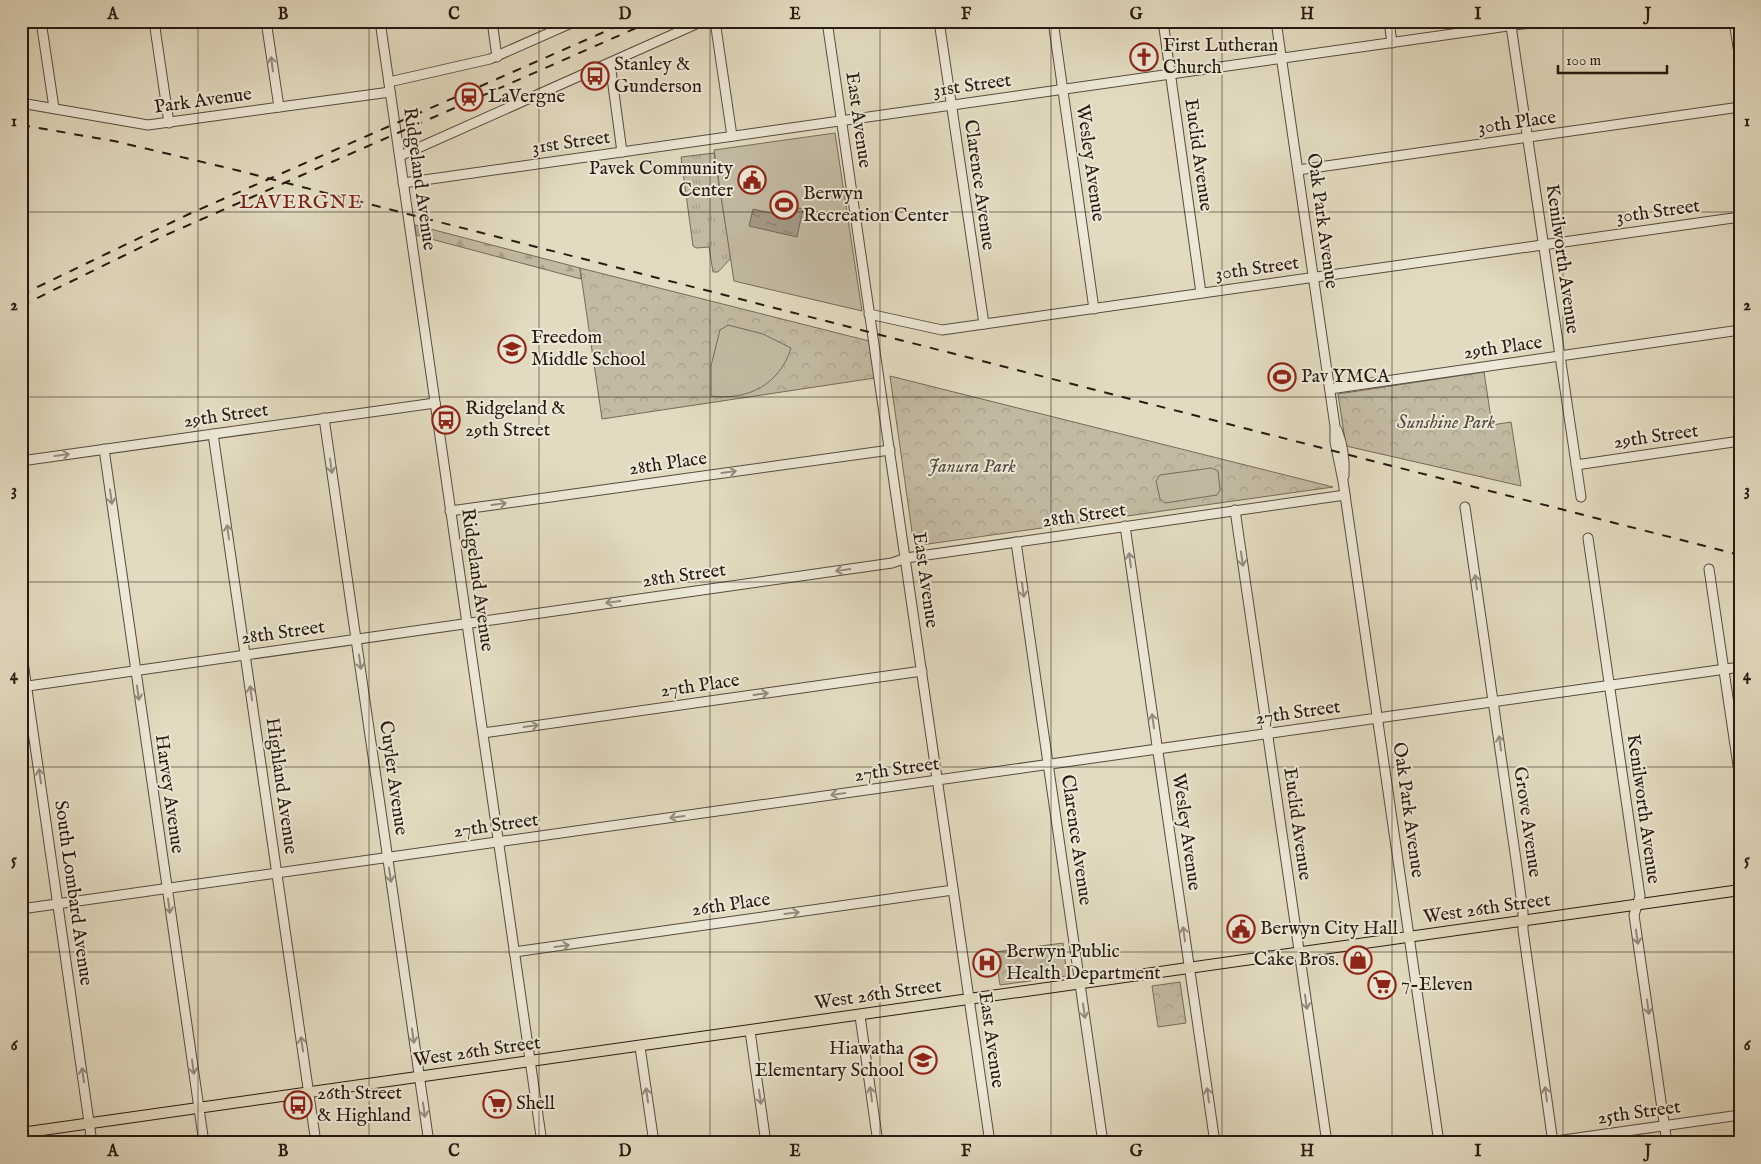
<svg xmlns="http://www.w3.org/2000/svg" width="1761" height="1164" font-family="'IM FELL English',serif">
<defs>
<pattern id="grass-tufts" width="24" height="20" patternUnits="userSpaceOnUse" patternTransform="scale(1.25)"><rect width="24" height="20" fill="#c3baa3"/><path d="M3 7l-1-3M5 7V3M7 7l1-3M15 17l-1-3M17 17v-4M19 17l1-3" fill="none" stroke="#a89f8b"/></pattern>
<pattern id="forest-firs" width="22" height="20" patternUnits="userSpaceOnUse" patternTransform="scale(1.25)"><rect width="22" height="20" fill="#c3baa3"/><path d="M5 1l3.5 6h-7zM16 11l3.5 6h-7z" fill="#a89f8b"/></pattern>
<pattern id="park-crowns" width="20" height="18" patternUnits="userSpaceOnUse" patternTransform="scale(1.25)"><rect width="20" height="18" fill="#c3baa3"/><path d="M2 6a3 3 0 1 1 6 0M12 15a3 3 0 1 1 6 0" fill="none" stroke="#a89f8b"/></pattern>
<pattern id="water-ripples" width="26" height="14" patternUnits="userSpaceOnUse" patternTransform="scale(1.25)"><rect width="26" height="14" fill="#a39986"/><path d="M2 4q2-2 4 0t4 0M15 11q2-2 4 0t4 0" fill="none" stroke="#857c6c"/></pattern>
</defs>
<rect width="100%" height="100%" fill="#e3dbc1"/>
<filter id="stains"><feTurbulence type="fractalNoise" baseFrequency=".004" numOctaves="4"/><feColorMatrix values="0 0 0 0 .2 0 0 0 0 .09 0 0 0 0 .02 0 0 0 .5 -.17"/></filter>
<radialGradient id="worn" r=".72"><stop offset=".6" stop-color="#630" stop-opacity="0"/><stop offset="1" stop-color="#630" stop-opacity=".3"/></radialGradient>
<polygon fill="url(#grass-tufts)" stroke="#766a5a" points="714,153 731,258 718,272 713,272 709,247 696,248 693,246 681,157"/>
<polygon fill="url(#forest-firs)" stroke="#766a5a" points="415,225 580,268 581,279 416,235"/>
<g fill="url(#park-crowns)" stroke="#766a5a">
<polygon points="580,268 869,341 875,378 602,419"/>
<polygon points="1484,372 1492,425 1511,422 1521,486 1346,446 1338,394"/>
<polygon points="890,376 1333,487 914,546"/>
<polygon points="1063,943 1067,976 1000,985 995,952"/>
<polygon points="1180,982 1186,1023 1158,1027 1152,986"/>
</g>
<g fill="#c3baa3" stroke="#766a5a">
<polygon points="835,133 862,311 734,281 714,150"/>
<path d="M 728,325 L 763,334 L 791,348 C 780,384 748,401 711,396 L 711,366 L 720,330 Z"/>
<polygon points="1211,468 1218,471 1220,490 1217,495 1165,503 1160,499 1156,481 1160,475"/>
</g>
<polygon fill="url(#water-ripples)" stroke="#726658" points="790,206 803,209 797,237 749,226 753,209 787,217"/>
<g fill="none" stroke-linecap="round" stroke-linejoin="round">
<g stroke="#574a3e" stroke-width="11">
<g id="minor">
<polyline points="41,21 54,108"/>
<polyline points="154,21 169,123"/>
<polyline points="266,21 279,107"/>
<polyline points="380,21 542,1143"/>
<polyline points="492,21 497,57"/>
<polyline points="715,21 732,136"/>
<polyline points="827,21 990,1143"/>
<polyline points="939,21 984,324"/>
<polyline points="1053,21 1094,309"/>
<polyline points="1163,21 1201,293"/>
<polyline points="1276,21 1335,426 1335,442 1343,481 1439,1143"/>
<polyline points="1389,21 1392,43"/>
<polyline points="1734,21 1740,60"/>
<polyline points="1511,26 1581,497"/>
<polyline points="610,63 622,152"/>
<polyline points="389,82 490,59 576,21"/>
<polyline points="21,103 148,125 390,92"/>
<polyline points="400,156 703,21"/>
<polyline points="1298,170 1740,107"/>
<polyline points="403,183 1544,21"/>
<polyline points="869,314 942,330 1740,217"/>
<polyline points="1330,389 1740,330"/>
<polyline points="324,418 429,1143"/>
<path d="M 1337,430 C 1343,445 1345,460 1344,476"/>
<polyline points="213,434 316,1143"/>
<polyline points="104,449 204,1143"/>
<polyline points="21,461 435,403"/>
<polyline points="1576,465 1740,441"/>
<polyline points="1465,507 1517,867 1523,912 1523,930 1553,1143"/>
<polyline points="1235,510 1327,1143"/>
<polyline points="450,511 890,450"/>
<polyline points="1125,526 1215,1143"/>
<polyline points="1588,538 1640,896 1634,915 1667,1143"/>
<polyline points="1016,542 1103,1143"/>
<polyline points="1709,569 1740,779"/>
<polyline points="21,648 92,1143"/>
<polyline points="21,687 892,563 906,558 1345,495"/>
<polyline points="483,733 922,671"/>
<polyline points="21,909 1740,667"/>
<polyline points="514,952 953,890"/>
<polyline points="860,1016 878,1143"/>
<polyline points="750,1031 766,1143"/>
<polyline points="640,1047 654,1143"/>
<polyline points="1542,1143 1740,1115"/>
</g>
</g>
<g stroke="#281912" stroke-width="12">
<polyline id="major" points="21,1133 1740,890"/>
</g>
<use href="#minor" stroke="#ede8d7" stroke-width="9"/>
<use href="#major" stroke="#e3dbc1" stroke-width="10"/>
<g stroke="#281912" stroke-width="2" stroke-dasharray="9 9" stroke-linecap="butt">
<polyline points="21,125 114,141 236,170 1740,555"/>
<polyline points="21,295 189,214 629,21"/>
<polyline points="21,306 166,235 652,21"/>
</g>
</g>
<defs><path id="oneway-shaft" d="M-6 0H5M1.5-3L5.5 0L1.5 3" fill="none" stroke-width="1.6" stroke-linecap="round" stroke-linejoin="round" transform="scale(1.25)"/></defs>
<g stroke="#948b7e">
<use href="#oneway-shaft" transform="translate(272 64) rotate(-98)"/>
<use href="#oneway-shaft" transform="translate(62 455) rotate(-8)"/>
<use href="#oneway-shaft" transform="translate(331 466) rotate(82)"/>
<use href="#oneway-shaft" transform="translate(729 472) rotate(-8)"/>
<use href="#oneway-shaft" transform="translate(111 497) rotate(82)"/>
<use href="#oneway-shaft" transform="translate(499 504) rotate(-8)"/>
<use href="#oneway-shaft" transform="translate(228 532) rotate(-98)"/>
<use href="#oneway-shaft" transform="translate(1242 559) rotate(82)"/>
<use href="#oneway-shaft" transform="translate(1130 560) rotate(-98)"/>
<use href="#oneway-shaft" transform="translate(843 570) rotate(172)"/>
<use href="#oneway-shaft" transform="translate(1476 582) rotate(-98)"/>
<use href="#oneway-shaft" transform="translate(1023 590) rotate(82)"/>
<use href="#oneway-shaft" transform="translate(613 602) rotate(172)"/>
<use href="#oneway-shaft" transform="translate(360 662) rotate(82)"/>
<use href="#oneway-shaft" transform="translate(138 693) rotate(82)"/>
<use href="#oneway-shaft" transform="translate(251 693) rotate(-98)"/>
<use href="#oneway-shaft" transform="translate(761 694) rotate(-8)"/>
<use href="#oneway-shaft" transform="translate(1153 721) rotate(-98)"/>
<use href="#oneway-shaft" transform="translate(531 726) rotate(-8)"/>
<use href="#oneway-shaft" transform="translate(1500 743) rotate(-98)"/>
<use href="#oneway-shaft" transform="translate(40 776) rotate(-98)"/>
<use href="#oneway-shaft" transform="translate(838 794) rotate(172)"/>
<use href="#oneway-shaft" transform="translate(677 817) rotate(172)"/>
<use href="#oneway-shaft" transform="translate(390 875) rotate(82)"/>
<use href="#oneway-shaft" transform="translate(169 906) rotate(82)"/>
<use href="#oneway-shaft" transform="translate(792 913) rotate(-8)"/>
<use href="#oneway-shaft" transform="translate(1184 934) rotate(-98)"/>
<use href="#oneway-shaft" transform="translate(1637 937) rotate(82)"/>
<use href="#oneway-shaft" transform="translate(562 946) rotate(-8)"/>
<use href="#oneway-shaft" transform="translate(1306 1002) rotate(82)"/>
<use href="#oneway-shaft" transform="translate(1648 1007) rotate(82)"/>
<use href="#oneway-shaft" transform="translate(1084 1011) rotate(82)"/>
<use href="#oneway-shaft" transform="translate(413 1036) rotate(82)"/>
<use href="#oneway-shaft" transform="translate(302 1044) rotate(-98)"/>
<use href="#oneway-shaft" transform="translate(193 1067) rotate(82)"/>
<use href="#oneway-shaft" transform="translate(83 1075) rotate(-98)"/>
<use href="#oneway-shaft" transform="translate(871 1094) rotate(-98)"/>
<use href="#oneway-shaft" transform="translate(1546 1094) rotate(-98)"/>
<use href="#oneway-shaft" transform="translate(647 1095) rotate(-98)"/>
<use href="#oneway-shaft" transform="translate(1208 1095) rotate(-98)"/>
<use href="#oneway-shaft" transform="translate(760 1097) rotate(82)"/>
<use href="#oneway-shaft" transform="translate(424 1110) rotate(82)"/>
</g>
<path fill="none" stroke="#281912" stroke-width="1" stroke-opacity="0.55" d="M 198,21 L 198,1143M 369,21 L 369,1143M 539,21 L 539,1143M 710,21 L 710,1143M 880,21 L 880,1143M 1051,21 L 1051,1143M 1222,21 L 1222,1143M 1392,21 L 1392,1143M 1563,21 L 1563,1143M 21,212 L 1740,212M 21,397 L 1740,397M 21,582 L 1740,582M 21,767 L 1740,767M 21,952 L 1740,952"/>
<defs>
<g id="church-ring" transform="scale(1.4375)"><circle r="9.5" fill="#ede8d7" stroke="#8f2418" stroke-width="1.5"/><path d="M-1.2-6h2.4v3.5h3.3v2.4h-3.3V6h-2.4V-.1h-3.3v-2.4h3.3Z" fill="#8f2418"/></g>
<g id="bus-ring" transform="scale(1.4375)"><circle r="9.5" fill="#ede8d7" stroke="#8f2418" stroke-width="1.5"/><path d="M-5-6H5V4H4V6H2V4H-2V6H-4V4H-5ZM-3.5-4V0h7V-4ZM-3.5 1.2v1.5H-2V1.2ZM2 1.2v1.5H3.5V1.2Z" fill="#8f2418"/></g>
<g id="station-ring" transform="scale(1.4375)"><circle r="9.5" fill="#ede8d7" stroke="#8f2418" stroke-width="1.5"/><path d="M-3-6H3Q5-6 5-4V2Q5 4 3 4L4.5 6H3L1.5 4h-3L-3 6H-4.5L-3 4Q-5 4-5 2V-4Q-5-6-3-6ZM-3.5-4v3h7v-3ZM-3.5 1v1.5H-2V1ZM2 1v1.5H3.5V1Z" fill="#8f2418"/></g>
<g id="civic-ring" transform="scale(1.4375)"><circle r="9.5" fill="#ede8d7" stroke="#8f2418" stroke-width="1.5"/><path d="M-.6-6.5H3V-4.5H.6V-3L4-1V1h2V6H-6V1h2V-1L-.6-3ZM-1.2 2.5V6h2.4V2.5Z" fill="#8f2418"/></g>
<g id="stadium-ring" transform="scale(1.4375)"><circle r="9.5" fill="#ede8d7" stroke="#8f2418" stroke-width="1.5"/><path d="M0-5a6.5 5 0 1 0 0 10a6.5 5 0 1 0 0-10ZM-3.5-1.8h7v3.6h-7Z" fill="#8f2418"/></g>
<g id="school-ring" transform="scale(1.4375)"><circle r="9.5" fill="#ede8d7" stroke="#8f2418" stroke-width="1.5"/><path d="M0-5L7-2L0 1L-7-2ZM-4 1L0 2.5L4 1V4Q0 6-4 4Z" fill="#8f2418"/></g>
<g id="shop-ring" transform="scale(1.4375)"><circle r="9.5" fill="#ede8d7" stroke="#8f2418" stroke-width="1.5"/><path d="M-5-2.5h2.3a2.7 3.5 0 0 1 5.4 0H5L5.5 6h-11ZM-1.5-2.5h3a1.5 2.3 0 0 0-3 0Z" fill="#8f2418"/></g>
<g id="hospital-ring" transform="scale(1.4375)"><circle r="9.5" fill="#ede8d7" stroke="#8f2418" stroke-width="1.5"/><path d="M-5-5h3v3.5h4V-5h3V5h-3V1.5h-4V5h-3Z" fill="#8f2418"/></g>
<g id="supermarket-ring" transform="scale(1.4375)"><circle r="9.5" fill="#ede8d7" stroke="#8f2418" stroke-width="1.5"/><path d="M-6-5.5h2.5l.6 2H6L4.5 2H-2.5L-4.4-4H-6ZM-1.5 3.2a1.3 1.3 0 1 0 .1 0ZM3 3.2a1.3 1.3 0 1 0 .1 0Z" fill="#8f2418"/></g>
</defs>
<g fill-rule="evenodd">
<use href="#church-ring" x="1144" y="57"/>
<use href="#bus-ring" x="595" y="76"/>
<use href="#station-ring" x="469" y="97"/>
<use href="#civic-ring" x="752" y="180"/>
<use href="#stadium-ring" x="784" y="205"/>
<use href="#school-ring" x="512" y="349"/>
<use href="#stadium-ring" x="1282" y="377"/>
<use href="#bus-ring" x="446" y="420"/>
<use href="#civic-ring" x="1241" y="929"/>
<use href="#shop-ring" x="1358" y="960"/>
<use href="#hospital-ring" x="987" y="963"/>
<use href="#supermarket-ring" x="1382" y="985"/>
<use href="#school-ring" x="923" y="1060"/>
<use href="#supermarket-ring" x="497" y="1104"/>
<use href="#bus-ring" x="298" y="1105"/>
</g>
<g text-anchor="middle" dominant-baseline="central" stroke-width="4" stroke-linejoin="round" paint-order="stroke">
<g font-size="19" fill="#281912" stroke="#ede8d7" text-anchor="start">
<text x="1163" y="46">First Lutheran<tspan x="1163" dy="22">Church</tspan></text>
<text x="614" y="65">Stanley &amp;<tspan x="614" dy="22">Gunderson</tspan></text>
<text x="488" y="97">LaVergne</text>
<text x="733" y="169" text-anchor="end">Pavek Community<tspan x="733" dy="22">Center</tspan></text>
<text x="803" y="194">Berwyn<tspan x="803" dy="22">Recreation Center</tspan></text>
<text x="531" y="338">Freedom<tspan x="531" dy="22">Middle School</tspan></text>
<text x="1301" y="377">Pav YMCA</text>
<text x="465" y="409">Ridgeland &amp;<tspan x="465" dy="22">29th Street</tspan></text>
<text x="1260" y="929">Berwyn City Hall</text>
<text x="1006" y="952">Berwyn Public<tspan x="1006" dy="22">Health Department</tspan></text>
<text x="1339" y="960" text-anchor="end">Cake Bros.</text>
<text x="1401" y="985">7-Eleven</text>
<text x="904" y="1049" text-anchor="end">Hiawatha<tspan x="904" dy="22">Elementary School</tspan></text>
<text x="317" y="1094">26th Street<tspan x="317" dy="22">&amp; Highland</tspan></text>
<text x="516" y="1104">Shell</text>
</g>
<g font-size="19" fill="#281912" stroke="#ede8d7">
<text transform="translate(972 86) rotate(-8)">31st Street</text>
<text transform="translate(203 101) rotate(-8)">Park Avenue</text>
<text transform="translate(858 120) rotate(82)">East Avenue</text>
<text transform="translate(1517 123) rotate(-8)">30th Place</text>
<text transform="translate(571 143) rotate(-8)">31st Street</text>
<text transform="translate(1198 155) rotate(82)">Euclid Avenue</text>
<text transform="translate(1090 163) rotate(82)">Wesley Avenue</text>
<text transform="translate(419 179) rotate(82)">Ridgeland Avenue</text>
<text transform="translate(979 185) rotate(82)">Clarence Avenue</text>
<text transform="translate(1658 212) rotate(-8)">30th Street</text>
<text transform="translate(1322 221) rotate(82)">Oak Park Avenue</text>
<text transform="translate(1562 259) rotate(82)">Kenilworth Avenue</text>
<text transform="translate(1257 269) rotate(-8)">30th Street</text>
<text transform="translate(1503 348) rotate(-8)">29th Place</text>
<text transform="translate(226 416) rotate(-8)">29th Street</text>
<text transform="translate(1656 437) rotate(-8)">29th Street</text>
<text transform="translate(668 464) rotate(-8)">28th Place</text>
<text transform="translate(1084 516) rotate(-8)">28th Street</text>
<text transform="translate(684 576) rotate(-8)">28th Street</text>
<text transform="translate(477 580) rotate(82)">Ridgeland Avenue</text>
<text transform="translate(925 580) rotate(82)">East Avenue</text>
<text transform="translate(283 633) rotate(-8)">28th Street</text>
<text transform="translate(700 686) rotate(-8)">27th Place</text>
<text transform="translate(1298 713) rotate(-8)">27th Street</text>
<text transform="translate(897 770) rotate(-8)">27th Street</text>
<text transform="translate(393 778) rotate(82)">Cuyler Avenue</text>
<text transform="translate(281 786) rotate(82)">Highland Avenue</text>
<text transform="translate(169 794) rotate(82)">Harvey Avenue</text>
<text transform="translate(1643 809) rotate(82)">Kenilworth Avenue</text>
<text transform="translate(1408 810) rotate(82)">Oak Park Avenue</text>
<text transform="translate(1527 822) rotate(82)">Grove Avenue</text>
<text transform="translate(1297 824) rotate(82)">Euclid Avenue</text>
<text transform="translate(496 826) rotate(-8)">27th Street</text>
<text transform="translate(1186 832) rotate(82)">Wesley Avenue</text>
<text transform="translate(1076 840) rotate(82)">Clarence Avenue</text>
<text transform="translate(73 893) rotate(82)">South Lombard Avenue</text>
<text transform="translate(731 905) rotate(-8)">26th Place</text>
<text transform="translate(1487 909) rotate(-8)">West 26th Street</text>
<text transform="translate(878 995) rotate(-8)">West 26th Street</text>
<text transform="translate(991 1040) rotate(82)">East Avenue</text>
<text transform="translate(477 1052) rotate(-8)">West 26th Street</text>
<text transform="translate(1639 1113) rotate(-8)">25th Street</text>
</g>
<g font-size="19" font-style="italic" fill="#56493e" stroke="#ede8d7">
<text x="1446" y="423">Sunshine Park</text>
<text x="972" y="467">Janura Park</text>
</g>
<g font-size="20" letter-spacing="1" fill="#7a1f14" stroke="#ede8d7">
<text x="301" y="202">LAVERGNE</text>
</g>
</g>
<rect width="1761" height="1164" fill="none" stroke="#e3dbc1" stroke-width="55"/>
<path d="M1558 65v8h109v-8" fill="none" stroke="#281912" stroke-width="2.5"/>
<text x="1566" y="65" font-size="15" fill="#281912" stroke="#ede8d7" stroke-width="4" paint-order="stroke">100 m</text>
<rect x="28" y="28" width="1706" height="1108" fill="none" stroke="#281912" stroke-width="2"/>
<g font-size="16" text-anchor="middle" font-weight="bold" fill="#281912">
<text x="113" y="19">A</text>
<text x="283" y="19">B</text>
<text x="454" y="19">C</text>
<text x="625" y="19">D</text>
<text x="795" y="19">E</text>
<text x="966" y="19">F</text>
<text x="1136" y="19">G</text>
<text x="1307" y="19">H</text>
<text x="1478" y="19">I</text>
<text x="1648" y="19">J</text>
<text x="14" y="126">1</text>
<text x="1747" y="126">1</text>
<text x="14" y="310">2</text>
<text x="1747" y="310">2</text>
<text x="14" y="495">3</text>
<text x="1747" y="495">3</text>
<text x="14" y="680">4</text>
<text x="1747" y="680">4</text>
<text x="14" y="865">5</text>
<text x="1747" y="865">5</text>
<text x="14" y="1050">6</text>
<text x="1747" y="1050">6</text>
<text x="113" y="1156">A</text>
<text x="283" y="1156">B</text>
<text x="454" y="1156">C</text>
<text x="625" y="1156">D</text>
<text x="795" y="1156">E</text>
<text x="966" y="1156">F</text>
<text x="1136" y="1156">G</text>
<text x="1307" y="1156">H</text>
<text x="1478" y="1156">I</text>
<text x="1648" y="1156">J</text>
</g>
<rect width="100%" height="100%" filter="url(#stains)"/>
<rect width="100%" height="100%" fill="url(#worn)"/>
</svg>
